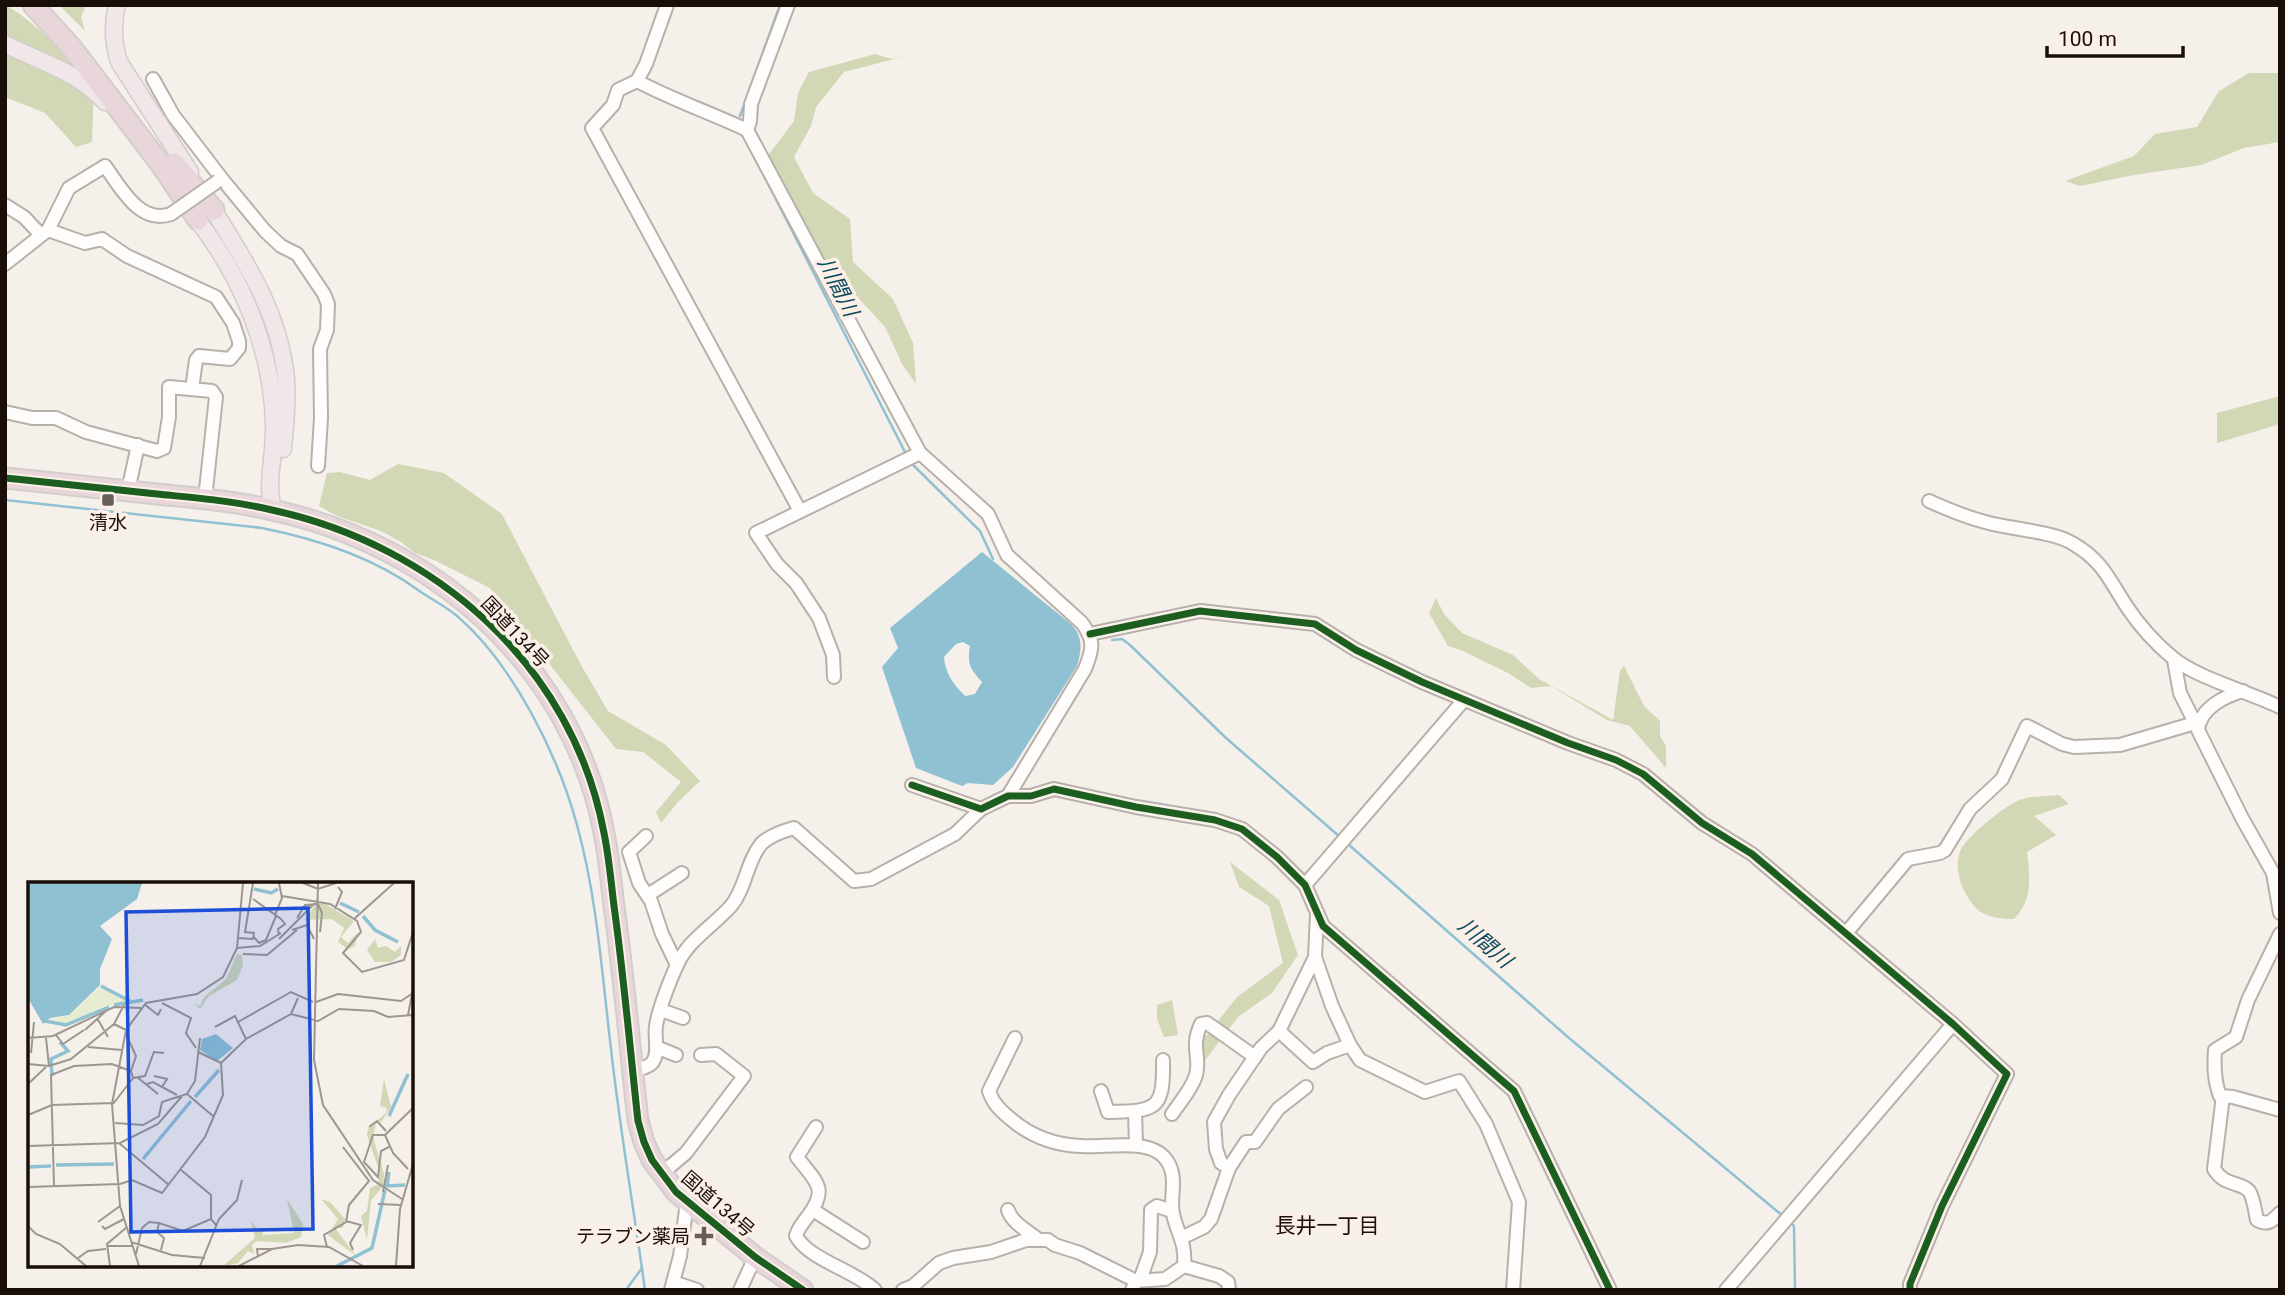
<svg xmlns="http://www.w3.org/2000/svg" width="2285" height="1295" font-family="Roboto,'Noto Sans JP',sans-serif">
<rect width="100%" height="100%" fill="#f6f0eb"/>
<g fill="#d2d8b5">
<path d="M 5,5 C 40,24 67,59 94,88 L 92,142 L 76,147 L 45,113 L 5,97 Z"/>
<polygon points="59,5 86,5 81,17 85,31"/>
<polygon points="875,54 892,59 910,55 844,72 816,107 811,126 794,157 813,193 850,219 853,262 893,299 913,343 916,384 902,364 885,327 851,290 829,271 807,228 778,186 767,157 794,121 798,93 809,72"/>
<polygon points="2249,73 2280,73 2280,142 2244,148 2201,165 2134,175 2080,186 2065,181 2134,156 2155,134 2197,127 2219,91"/>
<polygon points="2280,396 2280,424 2217,443 2217,413"/>
<polygon points="398,464 444,473 502,514 581,665 608,711 666,745 700,781 678,802 661,823 656,812 681,782 643,752 616,749 490,588 434,560 415,553 401,542 381,531 337,516 319,506 327,473 340,472 370,480"/>
<polygon points="1436,598 1444,614 1462,633 1513,655 1539,679 1613,720 1620,671 1624,666 1644,706 1660,721 1660,736 1666,746 1666,768 1630,726 1607,720 1551,686 1531,688 1508,673 1463,651 1448,646 1429,613"/>
<path d="M 2059,795 L 2069,804 L 2034,816 L 2056,835 L 2027,852 C 2030,877 2033,900 2014,919 C 2002,919 1988,918 1978,910 C 1963,896 1950,865 1963,846 C 1973,832 2009,801 2026,798 C 2037,796 2048,796 2059,795 Z"/>
<polygon points="1230,862 1279,900 1298,955 1272,993 1238,1017 1200,1067 1199,1038 1207,1035 1237,997 1283,963 1269,906 1239,887"/>
<polygon points="1172,1000 1178,1035 1164,1037 1157,1019 1157,1005"/>
</g>
<path fill="#90c1d2" fill-rule="evenodd" d="M 982,552 L 1071,624 C 1083,636 1082,650 1077,666 L 1013,767 L 993,785 L 968,783 L 962,786 L 916,768 L 882,667 L 898,648 L 890,628 ZM 963,642 L 970,646 C 967,665 970,668 982,682 L 975,694 L 965,696 C 954,685 945,673 944,657 L 956,644 Z"/>
<g fill="none" stroke-linecap="round" stroke-linejoin="round">
<g stroke="#90c1d2" stroke-width="2.5">
<polyline points="740,116 780,5"/>
<polyline points="755,158 906,454"/>
<polyline points="910,462 980,531 993,559"/>
<path d="M 5,500 L 262,528 C 317,539 373,557 418,590 C 431,599 445,606 457,616 C 513,664 558,755 577,825 C 597,897 602,974 611,1049 C 620,1130 634,1210 645,1290"/>
<polyline points="1112,640 1122,639 1130,645 1226,738 1340,837"/>
<polyline points="1348,844 1569,1038 1783,1216"/>
<polyline points="1789,1221 1794,1226 1795,1290"/>
<polyline points="626,1290 642,1268"/>
</g>
<g stroke="#b8b0aa" stroke-width="16">
<g id="minor">
<polyline points="667,5 646,64 637,81 618,90 613,105 592,128 800,511"/>
<polyline points="153,79 173,115 222,179 265,231 281,246 297,254 324,294 328,304 327,330 320,349 321,418 318,466"/>
<path d="M 637,81 C 673,100 711,113 747,130 L 920,453 L 988,514 L 1007,555 L 1082,623 C 1095,641 1093,649 1085,669 L 1008,796"/>
<polyline points="747,130 750,121 751,104 788,5"/>
<polyline points="5,205 24,217 41,235"/>
<polyline points="48,230 85,243 102,239 127,256 216,297 233,323 239,341 239,348 230,359 199,356 196,360 192,389"/>
<path d="M 5,264 L 48,230 L 69,188 L 105,166 C 121,188 140,225 171,214"/>
<polyline points="5,412 32,418 56,418 86,432 157,451 164,448 169,417 169,387 212,391 216,397 205,499"/>
<polyline points="128,491 138,445"/>
<path d="M 1929,501 C 1949,510 1968,518 1989,523 C 2012,529 2054,532 2072,543 C 2103,561 2108,578 2127,607 C 2139,625 2156,644 2173,658 C 2197,678 2249,692 2280,707"/>
<polyline points="1090,634 1200,611 1315,624 1356,650 1422,682 1568,743 1616,760 1643,774 1702,823 1752,854 1953,1024 2007,1074 1942,1206 1910,1284 1910,1290"/>
<polyline points="2174,660 2180,693 2195,723"/>
<polyline points="834,677 833,655 819,618 796,583 777,564 756,533 920,453"/>
<path d="M 2243,691 C 2225,696 2200,708 2198,730 L 2242,818 L 2273,873 L 2280,913"/>
<polyline points="912,785 981,809 1008,796 1031,796 1054,789 1136,807 1215,820 1242,829 1277,857 1305,885 1323,926 1514,1091 1610,1290"/>
<polyline points="646,836 629,852 639,883 651,901 662,934 677,965"/>
<polyline points="1305,885 1463,701"/>
<polyline points="648,895 682,873"/>
<polyline points="1317,914 1315,957 1332,1006 1350,1045 1360,1060 1425,1092 1459,1081 1486,1124 1519,1202 1513,1290"/>
<polyline points="1847,932 1908,859 1940,853 1945,850 1970,809 2002,779 2027,726 2062,744 2074,747 2120,745 2195,723 2198,725"/>
<path d="M 2280,934 L 2248,1000 L 2236,1037 L 2215,1050 C 2214,1066 2214,1081 2220,1096 L 2233,1097 L 2280,1110"/>
<polyline points="661,1010 683,1018"/>
<polyline points="1279,1031 1313,1062 1327,1053 1350,1045"/>
<path d="M 1015,1038 L 989,1091 C 993,1104 1001,1111 1012,1120 C 1031,1136 1055,1145 1081,1146 C 1104,1148 1147,1138 1164,1157 C 1180,1175 1169,1195 1173,1214 C 1178,1236 1186,1242 1184,1266 L 1165,1279 L 1136,1281 L 1132,1290"/>
<polyline points="656,1047 676,1055"/>
<path d="M 632,1071 C 639,1069 647,1068 652,1063 C 660,1053 654,1038 656,1026 C 658,1011 670,980 677,965 C 688,940 713,926 731,906 C 746,888 746,863 761,844 C 770,835 783,831 794,828 L 854,881 L 871,879 L 955,834 L 981,809"/>
<path d="M 1101,1091 L 1108,1112 C 1156,1111 1164,1111 1163,1060"/>
<path d="M 2223,1096 L 2214,1169 C 2225,1187 2240,1181 2249,1191 C 2254,1198 2255,1212 2257,1220 C 2268,1226 2272,1221 2280,1213"/>
<polyline points="1135,1111 1136,1145"/>
<path d="M 1172,1114 C 1180,1102 1192,1089 1196,1075 C 1201,1057 1190,1047 1201,1024 L 1207,1023 L 1255,1057"/>
<path d="M 816,1127 L 797,1157 C 816,1182 829,1188 808,1216 C 803,1223 798,1228 796,1236 C 809,1260 854,1270 875,1290"/>
<polyline points="1229,1168 1221,1163 1216,1149 1214,1122 1229,1095 1261,1048 1279,1031 1315,957"/>
<polyline points="661,1174 686,1153 744,1076 716,1054 701,1055"/>
<polyline points="813,1210 863,1242"/>
<path d="M 1008,1210 C 1012,1223 1028,1231 1039,1240"/>
<polyline points="1181,1238 1204,1227 1211,1219 1229,1168 1246,1142 1255,1142 1278,1109 1306,1087"/>
<polyline points="1184,1266 1219,1276 1228,1282 1229,1290"/>
<polyline points="1140,1280 1150,1252 1151,1210 1157,1206 1172,1211"/>
<polyline points="673,1282 697,1290"/>
<polyline points="671,1290 680,1256 687,1202"/>
<polyline points="740,1290 755,1257"/>
<polyline points="903,1290 913,1286 939,1263 953,1258 991,1252 1026,1240 1048,1240 1055,1245 1080,1253 1136,1281"/>
<polyline points="1726,1290 1953,1024"/>
</g>
</g>
<g stroke="#d2cecb" stroke-width="19">
<g id="major">
<path d="M 117,5 C 112,25 113,43 119,62 L 190,172"/>
<path d="M 5,44 C 40,62 79,72 105,102"/>
<path d="M 207,200 C 242,256 280,311 286,379 C 288,402 285,426 283,449"/>
<path d="M 190,211 C 239,270 272,346 274,424 C 275,445 270,467 270,488 C 270,495 272,503 273,510"/>
</g>
</g>
<g stroke="#d2cecb" stroke-width="23">
<g id="highway">
<polyline points="33,5 72,48 162,166 198,220"/>
<polyline points="174,163 214,210"/>
<path d="M 5,478 C 56,483 107,489 157,494 C 196,498 235,501 272,510 C 435,545 573,666 604,833 C 609,857 611,882 614,906 C 624,978 630,1049 638,1121 L 644,1142 L 652,1160 L 676,1192 L 755,1257 L 803,1290"/>
</g>
</g>
<use href="#minor" stroke="#fefdfc" stroke-width="12"/>
<use href="#major" stroke="#f1e6e8" stroke-width="16"/>
<use href="#highway" stroke="#e8d6db" stroke-width="19"/>
<g stroke="#b8b0aa" stroke-width="16" stroke-linecap="butt">
<polyline id="minor-bridge" points="171,214 218,181"/>
</g>
<use href="#minor-bridge" stroke="#fefdfc" stroke-width="12"/>
<g stroke="#fbefe7" stroke-width="11">
<g id="cycleway">
<path d="M 5,478 C 56,483 107,489 157,494 C 196,498 235,501 272,510 C 435,545 573,666 604,833 C 609,857 611,882 614,906 C 624,978 630,1049 638,1121 L 644,1142 L 652,1160 L 676,1192 L 755,1257 L 803,1290"/>
<polyline points="1090,634 1200,611 1315,624 1356,650 1422,682 1568,743 1616,760 1643,774 1702,823 1752,854 1953,1024 2007,1074 1942,1206 1910,1284 1910,1290"/>
<polyline points="912,785 981,809 1008,796 1031,796 1054,789 1136,807 1215,820 1242,829 1277,857 1305,885 1323,926 1514,1091 1610,1290"/>
</g>
</g>
<use href="#cycleway" stroke="#1b5e20" stroke-width="7"/>
</g>
<g fill="#665e57" stroke="#fbefe7" stroke-width="2.5">
<rect x="101" y="493" width="14" height="14" rx="3.5"/>
<path d="M700.5 1225.5h7v7h7v7h-7v7h-7v-7h-7v-7h7z"/>
</g>
<g text-anchor="middle" dominant-baseline="central" stroke-width="7" stroke-linejoin="round" paint-order="stroke">
<g font-size="19" fill="#190f08" stroke="#fbefe7">
<text x="108" y="522">清水</text>
<text x="690" y="1236" text-anchor="end">テラブン薬局</text>
</g>
<g font-size="19" fill="#190f08" stroke="#fbefe7">
<text transform="translate(515 632) rotate(47)">国道134号</text>
<text transform="translate(718 1204) rotate(41)">国道134号</text>
</g>
<g font-size="21" font-style="italic" fill="#0a4b5e" stroke="#fbefe7">
<text transform="translate(838 287) rotate(63)">川間川</text>
<text transform="translate(1485 943) rotate(41)">川間川</text>
</g>
<g font-size="21" fill="#190f08" stroke="#fbefe7">
<text x="1327" y="1226">長井一丁目</text>
</g>
</g>
<g transform="translate(28 882)">
<rect width="385" height="385" fill="#f6f0eb"/>
<path d="M 72,105 L 101,119 L 72,126 L 42,143 L 19,138 L 40,134 Z" fill="#e8edd1"/>
<path d="M 288,22 L 297,22 L 326,39 L 313,55 L 320,61 L 330,50 L 327,64 L 320,67 L 310,60 L 316,46 L 304,37 L 276,38 ZM 347,57 L 350,66 L 358,64 L 367,70 L 373,64 L 373,73 L 363,80 L 347,80 L 339,68 ZM 209,72 L 214,73 L 215,83 L 209,98 L 181,114 L 172,127 L 166,121 L 172,124 L 176,115 L 198,97 ZM 356,197 L 363,225 L 354,239 L 348,241 L 345,255 L 356,292 L 355,304 L 343,319 L 339,358 L 333,334 L 339,329 L 342,306 L 350,302 L 352,291 L 339,253 L 340,247 L 358,231 L 359,226 L 352,224 ZM 259,317 L 275,342 L 273,355 L 258,361 L 229,359 L 224,363 L 226,372 L 220,369 L 210,381 L 195,384 L 227,356 L 223,339 L 230,348 L 237,346 L 234,353 L 266,351 ZM 293,317 L 302,320 L 317,337 L 315,346 L 307,346 L 328,374 L 300,353 L 310,337 Z" fill="#d2d8b5"/>
<path d="M 0,1 L 114,1 L 109,17 L 72,44 L 84,57 L 72,87 L 72,103 L 41,133 L 22,136 L 15,142 L 0,116 ZM 188,152 L 205,166 L 189,179 L 172,168 L 174,157 Z" fill="#90c1d2"/>
<path fill="none" stroke="#90c1d2" stroke-width="3.5" d="M 226,7 L 243,11 L 250,7M 312,21 L 331,30M 335,34 L 347,48 L 370,60M 73,104 L 102,119M 86,123 L 115,118M 17,139 L 38,143 L 81,125M 24,194 L 23,177 L 40,169 L 32,160M 167,215 L 191,188M 361,234 L 380,192M 115,277 L 163,219M 28,283 L 86,282M 0,285 L 23,284M 361,290 L 359,304 L 377,303M 309,384 L 344,366 L 357,308"/>
<path fill="none" stroke="#9e9690" stroke-width="2" d="M 275,1 L 290,7 L 308,1M 254,14 L 302,22 L 329,39 L 333,50 L 315,71 L 334,90 L 376,78 L 385,50M 225,17 L 253,37 L 257,42 L 250,47 L 251,53M 307,27 L 314,10 L 310,5M 247,33 L 254,16 L 251,1M 269,36 L 277,23 L 290,22 L 294,31 L 292,50M 326,37 L 366,1M 264,48 L 279,43 L 286,57M 225,54 L 231,61 L 238,58 L 248,34M 210,56 L 225,57 L 226,51 L 217,50 L 225,1M 251,57 L 289,19M 209,66 L 232,64 L 253,51M 215,72 L 239,73 L 269,48M 288,87 L 286,178 L 295,223 L 345,298 L 374,317M 288,87 L 290,1M 288,120 L 310,112 L 373,119 L 385,111M 134,121 L 163,136 L 158,151 L 168,166M 116,122 L 130,133 L 133,127M 96,123 L 86,142 L 98,148M 263,132 L 290,139 L 311,127 L 346,129 L 360,135 L 385,133M 380,133 L 385,107M 69,136 L 80,155M 210,140 L 263,110 L 285,120M 187,145 L 207,134 L 218,157M 57,148 L 79,128M 98,152 L 108,174 L 103,189M 28,153 L 35,162 L 56,148M 0,156 L 25,154 L 86,125 L 113,126M 18,156 L 21,184M 60,165 L 94,168M 170,170 L 193,181 L 218,157 L 263,132 L 270,116M 3,171 L 6,140M 0,182 L 21,184 L 43,177 L 86,142M 126,194 L 139,197 L 134,205M 109,195 L 130,212M 0,202 L 18,185M 119,202 L 125,200 L 149,213M 159,212 L 185,234M 85,222 L 105,196M 0,233 L 24,223 L 84,221M 87,241 L 115,243 L 131,234 L 134,220 L 159,212 L 167,199 L 172,156M 341,245 L 349,239 L 358,249M 357,253 L 345,253 L 336,280 L 350,295 L 353,269 L 361,265M 357,253 L 365,271 L 380,287M 357,253 L 385,226M 91,261 L 141,303M 0,264 L 92,261 L 130,242 L 155,213M 153,288 L 183,313 L 183,337M 26,304 L 23,193 L 46,184 L 84,182 L 103,189 L 105,196 L 117,194 L 126,170 L 136,171M 0,305 L 92,302 L 104,298 L 134,311 L 177,255 L 195,213 L 193,181M 355,310 L 360,283M 350,322 L 373,323M 318,339 L 333,343 L 322,361 L 325,368M 70,340 L 92,324M 0,344 L 8,352 L 32,362 L 58,384M 74,344 L 77,347 L 96,337M 103,360 L 144,373 L 177,376M 80,364 L 104,364M 299,365 L 296,353 L 318,340 L 321,323 L 341,299 L 315,265M 133,368 L 136,356 L 129,350 L 131,341 L 155,349 L 183,337 L 188,343M 108,372 L 114,346 L 121,340 L 131,341M 230,375 L 229,367 L 245,367M 50,376 L 60,369 L 78,367M 82,384 L 79,362 L 99,345M 111,384 L 92,324 L 84,222 L 98,148 L 118,121 L 169,112 L 195,95 L 209,66 L 215,1M 172,384 L 191,337 L 209,318 L 214,298M 211,384 L 244,367 L 270,363 L 301,365 L 335,384M 368,384 L 372,327 L 385,282"/>
<path fill="#1d4ed8" fill-opacity="0.15" stroke="#1d4ed8" stroke-width="3.5" d="M 280,26 L 285,347 L 103,350 L 98,30 Z"/>
<rect width="385" height="385" fill="none" stroke="#190f08" stroke-width="3.5"/>
</g>
<rect width="2285" height="1295" fill="none" stroke="#190f08" stroke-width="14"/>
<path d="M2047 46v10h136v-10" fill="none" stroke="#190f08" stroke-width="3.5"/>
<text x="2058" y="46" font-size="21" fill="#190f08" stroke="#fbefe7" stroke-width="5" paint-order="stroke">100 m</text>
</svg>
